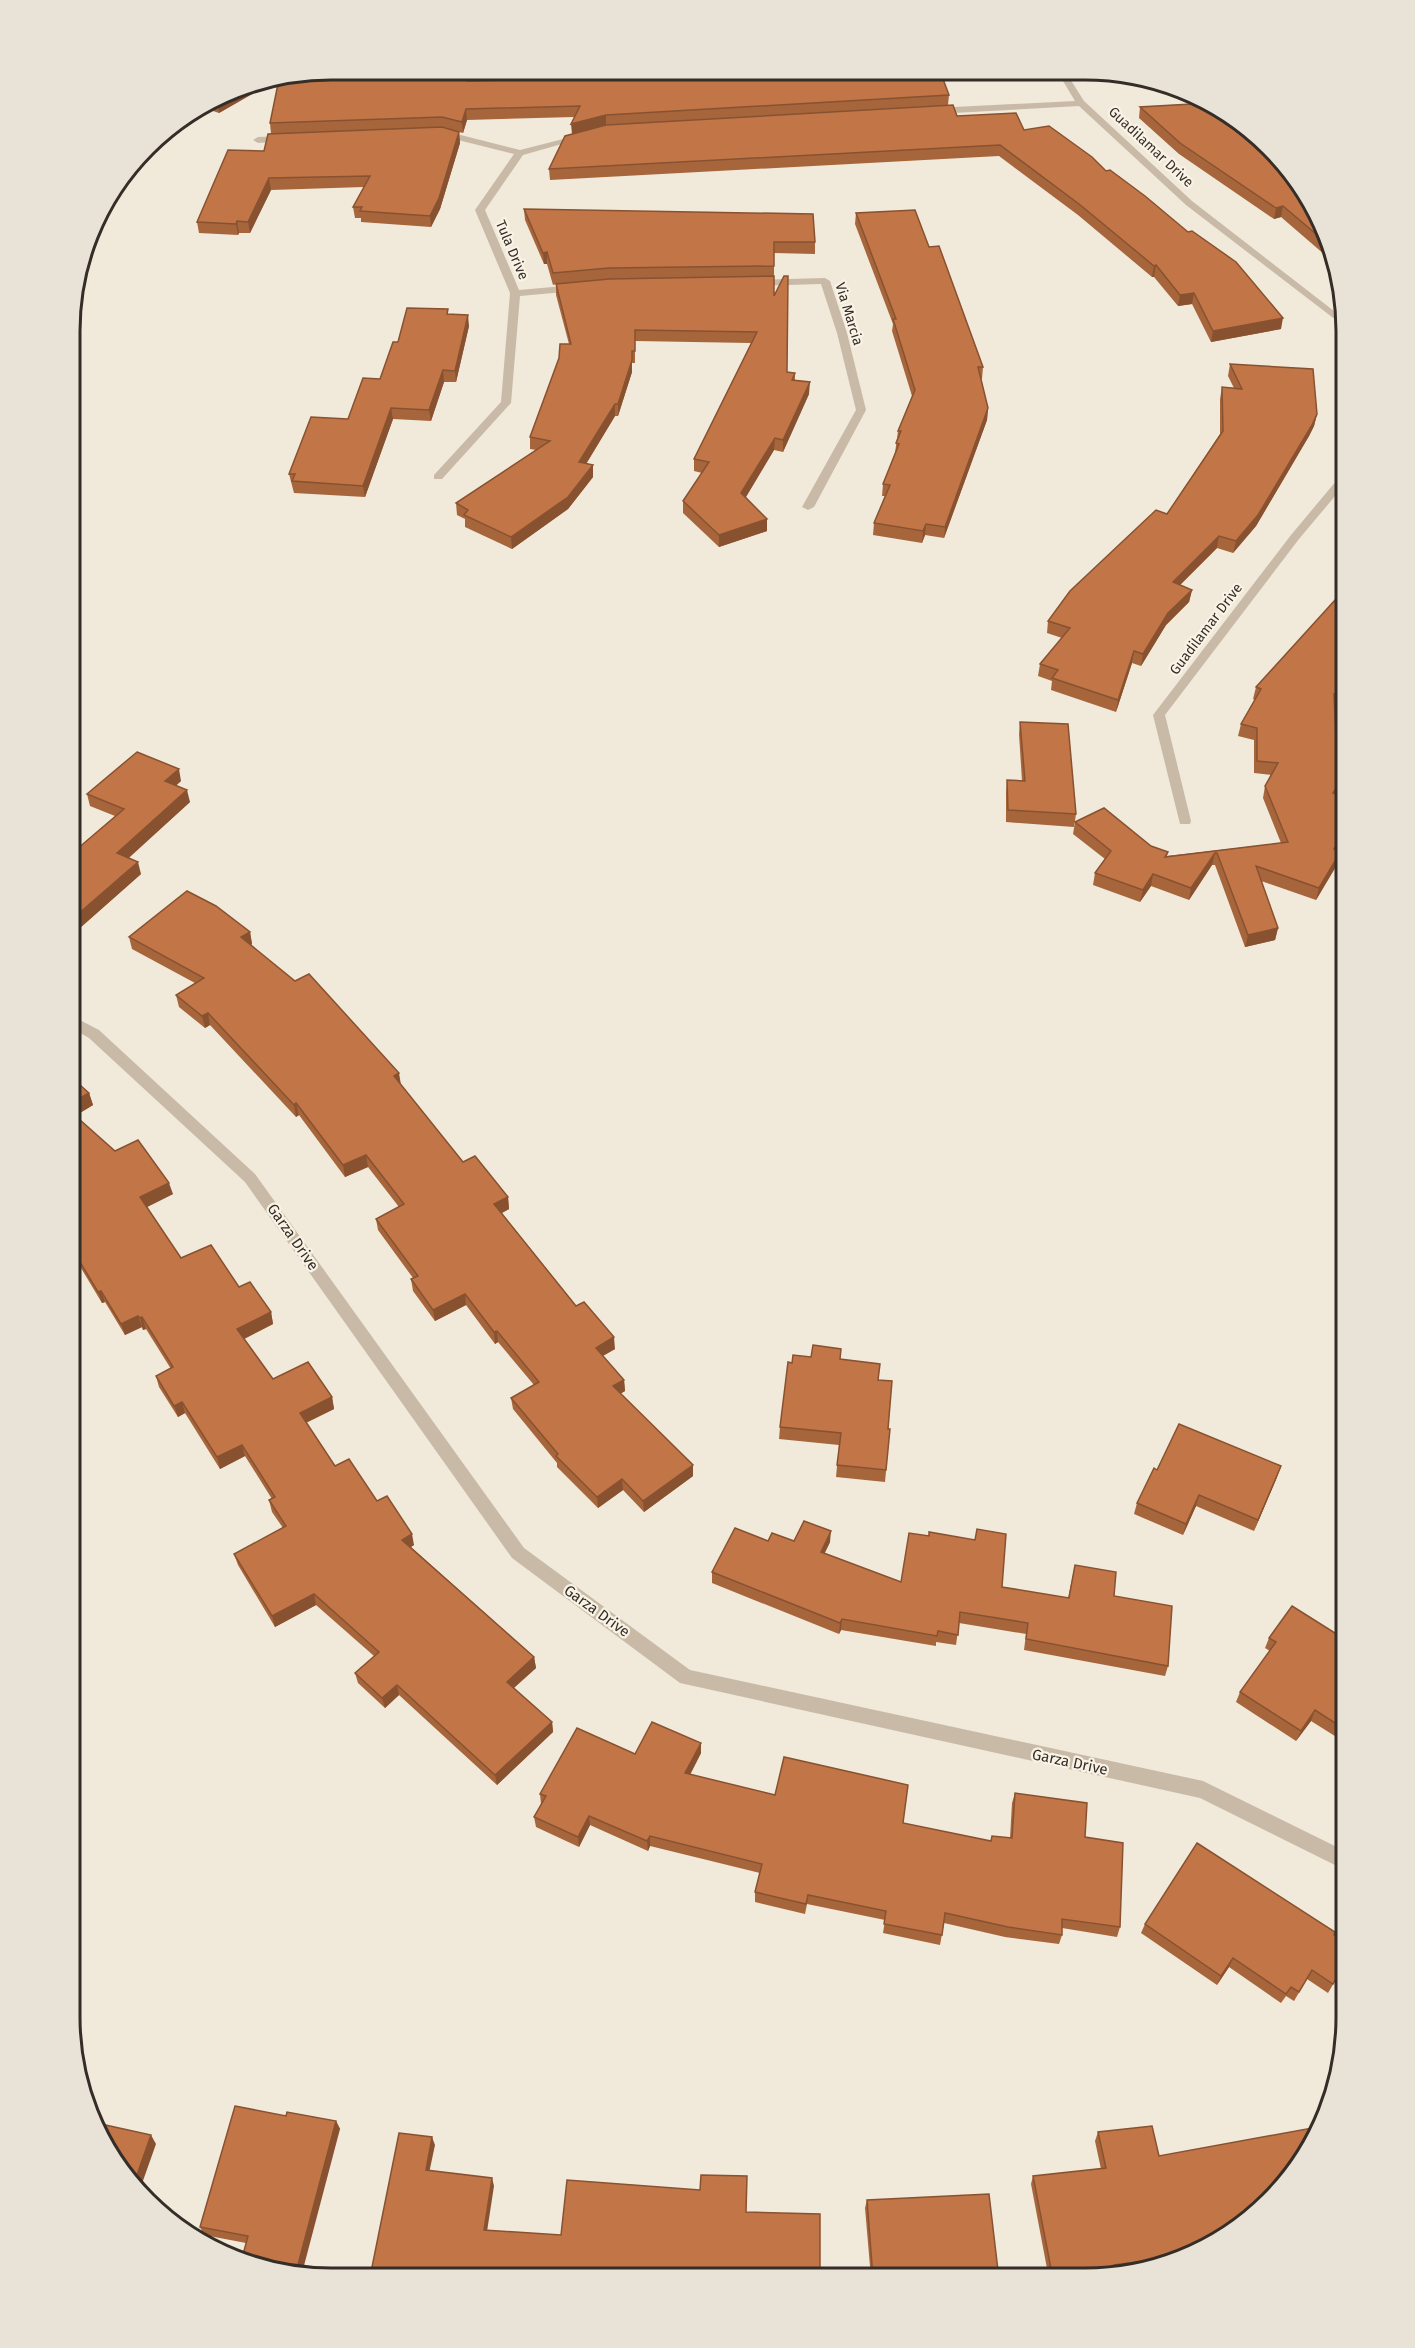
<svg xmlns="http://www.w3.org/2000/svg" width="1415" height="2348" font-family="'Fira Sans',sans-serif">
<rect width="100%" height="100%" fill="#f1e9da"/>
<g fill="none" stroke-linecap="round" stroke-linejoin="round">
<g fill="#c8baa7" fill-rule="evenodd">
<polygon points="1057,71 1065,71 1084,101 1192,201 1343,318 1345,327 1186,205 1079,106 935,114 931,111 935,108 1075,101"/>
<polygon points="441,130 520,150 579,135 583,138 523,155 485,210 519,290 575,285 580,288 575,291 520,296 511,403 442,479 434,479 434,475 501,402 510,293 475,210 514,154 438,135 438,131"/>
<polygon points="285,136 290,139 288,141 258,143 253,140 258,137"/>
<polygon points="825,278 830,281 847,333 866,410 814,507 808,510 802,507 856,410 837,333 821,284 755,286 750,283 755,280"/>
<polygon points="1346,473 1346,483 1299,539 1165,715 1191,821 1190,824 1180,824 1153,715 1291,535 1342,474"/>
<polygon points="70,1015 99,1030 255,1174 524,1548 690,1670 1203,1781 1345,1851 1345,1870 1200,1798 680,1683 512,1558 245,1182 89,1038 70,1027"/>
</g>
</g>
<g fill="#a7653c">
<polygon points="582,71 949,95 948,105 957,116 1024,130 1106,171 1281,329 1211,342 1192,304 1178,306 1154,277 1152,277 1078,215 999,156 550,180 549,169 572,134 574,117 467,120 463,133 459,132 460,143 440,209 431,227 361,222 361,218 355,218 353,207 364,187 271,190 250,233 239,233 238,235 199,233 197,222 264,151 271,134 270,123 468,81 551,79"/>
<polygon points="1118,71 1119,71 1147,79 1117,77"/>
<polygon points="273,80 273,82 219,113 201,107 231,89"/>
<polygon points="1190,92 1244,123 1326,231 1332,261 1281,217 1274,219 1179,154 1139,118 1140,107 1190,104"/>
<polygon points="524,209 815,242 815,254 774,253 774,296 787,372 795,373 795,380 809,394 783,452 774,450 746,497 767,519 767,531 719,547 683,513 683,501 702,473 694,471 694,459 751,343 635,341 635,363 632,363 632,372 618,416 615,416 586,464 593,465 593,477 568,509 512,549 465,527 465,519 457,515 456,503 536,450 530,449 530,437 569,344 556,295 556,284 553,285 547,264 544,264 525,220"/>
<polygon points="856,213 929,247 983,367 982,379 981,379 988,408 987,420 944,538 925,535 922,543 873,535 874,523 885,496 882,496 883,484 895,453 898,431 912,396 892,331 893,324 855,224"/>
<polygon points="449,314 469,326 456,382 444,382 431,421 393,419 365,497 294,493 289,474 348,419 380,379"/>
<polygon points="1230,364 1317,414 1314,426 1309,436 1256,526 1233,553 1217,548 1180,585 1192,590 1189,602 1166,625 1141,666 1132,663 1116,712 1051,690 1052,681 1038,676 1040,664 1062,638 1047,633 1048,621 1167,514 1220,434 1220,399 1222,387 1234,388 1228,376"/>
<polygon points="1346,588 1346,713 1334,708 1336,794 1346,797 1346,833 1337,850 1341,851 1338,863 1316,900 1261,881 1278,928 1275,940 1245,947 1215,865 1212,865 1189,900 1151,886 1140,902 1093,885 1095,873 1105,859 1073,834 1075,822 1168,852 1167,856 1281,843 1263,798 1265,786 1272,775 1254,773 1254,740 1238,736 1241,724 1255,700 1253,699 1256,687"/>
<polygon points="1020,722 1076,814 1074,827 1006,822 1006,792 1007,780 1022,781 1019,734"/>
<polygon points="181,781 176,785 190,802 128,858 141,874 72,935 70,934 70,855 115,816 90,806 87,794"/>
<polygon points="250,932 252,944 251,945 401,1086 463,1162 508,1197 509,1209 502,1213 576,1306 615,1349 603,1356 624,1380 625,1391 620,1394 693,1476 644,1512 623,1490 598,1508 557,1467 557,1463 513,1409 511,1398 534,1385 498,1342 495,1344 466,1305 435,1321 413,1291 411,1279 413,1278 378,1230 376,1219 399,1207 368,1167 345,1177 299,1115 296,1117 210,1025 205,1028 179,1007 176,995 195,983 132,949 129,937"/>
<polygon points="70,1076 89,1093 93,1105 75,1116 115,1151 173,1194 147,1207 181,1258 239,1287 271,1312 273,1324 244,1339 273,1379 332,1397 334,1409 306,1423 335,1466 377,1501 414,1545 411,1547 534,1657 536,1668 514,1688 552,1722 553,1732 497,1785 399,1695 385,1708 358,1683 355,1673 374,1656 316,1605 275,1627 238,1565 234,1554 283,1528 272,1512 269,1500 272,1499 245,1456 220,1469 185,1413 178,1417 159,1387 156,1376 171,1369 146,1329 143,1330 142,1327 125,1335 105,1302 102,1303 75,1258 72,1260 70,1257"/>
<polygon points="841,1349 840,1359 878,1380 888,1429 890,1429 885,1482 836,1477 839,1445 779,1439 780,1427 792,1363"/>
<polygon points="1157,1470 1277,1477 1254,1531 1196,1506 1183,1535 1134,1514 1137,1503"/>
<polygon points="768,1541 830,1542 824,1554 901,1582 1002,1587 1068,1598 1075,1565 1114,1596 1168,1666 1165,1676 1024,1650 1026,1634 959,1623 956,1645 936,1642 936,1646 841,1630 839,1634 712,1583 712,1572"/>
<polygon points="1269,1638 1346,1640 1346,1743 1311,1721 1296,1741 1236,1702 1240,1692 1270,1651 1265,1648"/>
<polygon points="701,1743 701,1753 690,1775 775,1795 903,1823 991,1841 992,1836 1010,1838 1012,1803 1015,1793 1085,1837 1120,1927 1117,1937 1062,1928 1062,1935 1059,1944 1005,1937 944,1923 940,1945 883,1933 885,1920 807,1904 805,1914 755,1902 755,1892 760,1873 650,1846 648,1851 590,1825 579,1847 536,1827 534,1817 541,1804 540,1794 635,1754"/>
<polygon points="1145,1924 1334,1935 1345,1964 1328,1993 1307,1979 1294,2001 1286,1996 1281,2003 1229,1967 1217,1985 1141,1933"/>
<polygon points="336,2121 340,2129 246,2243 204,2235 200,2227"/>
<polygon points="1098,2132 1159,2156 1244,2225 1184,2259 1134,2269 1115,2271 1085,2279 1049,2279 1031,2184 1033,2176 1101,2169 1095,2141"/>
<polygon points="867,2200 999,2279 871,2278 865,2208"/>
</g>
<g fill="#885231">
<polygon points="273,80 273,82 219,113 218,102 245,86"/>
<polygon points="466,109 467,120 463,133 462,122"/>
<polygon points="606,115 606,126 572,134 571,124"/>
<polygon points="459,132 460,143 440,209 431,227 430,216"/>
<polygon points="269,178 271,190 250,233 248,222"/>
<polygon points="1283,206 1281,217 1274,219 1276,208"/>
<polygon points="237,221 239,233 238,235 236,224"/>
<polygon points="547,252 547,264 544,264 543,253"/>
<polygon points="1156,265 1154,277 1152,277 1154,266"/>
<polygon points="1194,293 1192,304 1178,306 1180,295"/>
<polygon points="468,315 469,326 456,382 455,371"/>
<polygon points="1283,318 1281,329 1211,342 1213,331"/>
<polygon points="632,351 632,372 618,416 618,404"/>
<polygon points="443,370 444,382 431,421 429,410"/>
<polygon points="810,382 809,394 783,452 783,440"/>
<polygon points="615,404 615,416 580,474 579,462"/>
<polygon points="391,408 393,419 365,497 363,486"/>
<polygon points="988,408 987,420 944,538 945,527"/>
<polygon points="1317,414 1314,426 1309,436 1256,526 1233,553 1236,541"/>
<polygon points="775,438 774,450 741,505 741,493"/>
<polygon points="593,465 593,477 568,509 512,549 511,537"/>
<polygon points="767,519 767,531 719,547 719,535"/>
<polygon points="926,524 925,535 922,543 923,531"/>
<polygon points="1219,536 1217,548 1171,594 1173,582"/>
<polygon points="1192,590 1189,602 1166,625 1141,666 1143,654 1168,613"/>
<polygon points="1134,651 1132,663 1116,712 1118,700"/>
<polygon points="179,769 181,781 168,793 165,781"/>
<polygon points="187,790 190,802 120,866 117,853"/>
<polygon points="1346,827 1346,833 1331,861 1334,849"/>
<polygon points="1341,851 1338,863 1316,900 1319,888"/>
<polygon points="1215,853 1212,865 1189,900 1191,888"/>
<polygon points="138,862 141,874 72,935 70,930 70,921"/>
<polygon points="1153,874 1151,886 1140,902 1143,890"/>
<polygon points="1278,928 1275,940 1245,947 1248,935"/>
<polygon points="250,932 252,944 244,949 241,937"/>
<polygon points="208,1013 210,1025 205,1028 202,1016"/>
<polygon points="399,1073 401,1085 394,1076"/>
<polygon points="89,1093 93,1105 70,1119 70,1104"/>
<polygon points="296,1103 299,1115 296,1117 294,1105"/>
<polygon points="366,1155 368,1167 345,1177 343,1165"/>
<polygon points="169,1183 173,1194 143,1209 140,1197"/>
<polygon points="508,1197 509,1209 496,1216 494,1204"/>
<polygon points="70,1247 71,1247 75,1258 72,1260 70,1254"/>
<polygon points="101,1291 105,1302 102,1303 98,1292"/>
<polygon points="465,1294 466,1305 435,1321 433,1310"/>
<polygon points="271,1312 273,1324 240,1341 237,1329"/>
<polygon points="138,1316 142,1327 125,1335 121,1324"/>
<polygon points="142,1317 146,1329 143,1330 140,1318"/>
<polygon points="497,1331 498,1342 495,1344 494,1332"/>
<polygon points="614,1337 615,1349 597,1359 596,1348"/>
<polygon points="624,1380 625,1391 613,1398 613,1386"/>
<polygon points="332,1397 334,1409 303,1424 300,1413"/>
<polygon points="182,1402 185,1413 178,1417 174,1406"/>
<polygon points="242,1445 245,1456 220,1469 217,1457"/>
<polygon points="693,1465 693,1476 644,1512 643,1501"/>
<polygon points="1281,1466 1277,1477 1254,1531 1258,1520"/>
<polygon points="622,1479 623,1490 598,1508 597,1497"/>
<polygon points="1199,1495 1196,1506 1183,1535 1186,1524"/>
<polygon points="831,1531 830,1542 820,1563 821,1552"/>
<polygon points="412,1534 414,1545 404,1551 402,1540"/>
<polygon points="314,1594 316,1605 275,1627 272,1616"/>
<polygon points="842,1619 841,1630 839,1634 840,1623"/>
<polygon points="534,1657 536,1668 509,1692 507,1682"/>
<polygon points="397,1685 399,1695 385,1708 382,1698"/>
<polygon points="1315,1710 1311,1721 1296,1741 1301,1731"/>
<polygon points="552,1722 553,1732 497,1785 495,1775"/>
<polygon points="701,1743 701,1753 685,1784 685,1773"/>
<polygon points="589,1816 590,1825 579,1847 578,1837"/>
<polygon points="650,1836 650,1846 648,1851 647,1841"/>
<polygon points="1233,1958 1229,1967 1217,1985 1221,1976"/>
<polygon points="336,2121 340,2129 301,2277 297,2277 295,2276"/>
<polygon points="151,2135 156,2144 139,2192 133,2186"/>
<polygon points="432,2137 435,2145 428,2178 426,2170"/>
<polygon points="492,2178 494,2186 486,2238 484,2230"/>
</g>
<g fill="#c27546" stroke="#885231" stroke-width="1.5">
<polygon points="551,70 582,70 582,71 611,70 940,71 949,95 606,115 571,124 580,106 466,109 462,122 442,117 270,123 279,79 293,77 467,75 467,81 551,79"/>
<polygon points="245,86 218,102 212,100 231,89"/>
<polygon points="1192,93 1244,123 1292,172 1326,231 1329,245 1283,206 1276,208 1180,143 1140,107 1192,104"/>
<polygon points="953,105 957,116 1016,113 1024,130 1049,126 1092,157 1106,171 1110,170 1145,196 1188,232 1192,231 1236,262 1283,318 1213,331 1194,293 1180,295 1156,265 1154,266 1079,204 1000,145 549,169 565,136 606,125"/>
<polygon points="442,127 459,132 439,198 430,216 360,211 362,207 353,207 370,176 269,178 248,222 237,221 236,224 197,222 228,150 264,151 268,134"/>
<polygon points="524,209 813,214 815,242 774,242 774,266 609,268 553,273 547,252 543,253"/>
<polygon points="915,210 929,247 939,246 983,367 978,367 988,408 945,527 926,524 923,531 874,523 890,485 883,484 899,444 896,443 901,431 898,431 915,390 893,319 896,319 856,213"/>
<polygon points="774,276 774,296 784,276 788,276 787,372 795,373 792,380 810,382 783,440 775,438 741,493 767,519 719,535 683,501 709,462 694,459 757,332 635,330 635,351 632,351 632,360 618,404 615,404 579,462 593,465 568,497 511,537 464,515 468,510 456,503 550,441 530,437 559,358 560,344 571,344 556,284 609,279"/>
<polygon points="407,308 448,309 447,314 468,315 455,371 443,370 429,410 391,408 363,486 292,481 295,474 289,474 311,417 348,419 363,378 380,379 393,342 398,342"/>
<polygon points="1230,364 1313,369 1317,414 1312,425 1258,515 1236,541 1219,536 1173,582 1192,590 1168,613 1143,654 1134,651 1118,700 1052,678 1058,670 1040,664 1070,628 1048,621 1070,591 1156,510 1167,514 1223,431 1222,387 1242,389"/>
<polygon points="1346,588 1346,699 1334,694 1338,785 1333,793 1346,797 1346,827 1334,849 1341,851 1319,888 1256,866 1278,928 1248,935 1217,853 1215,853 1191,888 1153,874 1143,890 1095,873 1111,851 1075,822 1104,808 1151,846 1168,852 1165,857 1288,842 1265,786 1278,763 1257,761 1257,728 1241,724 1261,689 1256,687"/>
<polygon points="1020,722 1068,724 1076,814 1008,810 1007,780 1025,781"/>
<polygon points="137,752 179,769 165,781 187,790 117,853 138,862 70,921 70,855 124,809 87,794"/>
<polygon points="187,891 216,906 250,932 241,937 295,981 309,974 399,1073 394,1076 463,1162 475,1156 508,1197 494,1204 576,1306 584,1302 614,1337 596,1348 624,1380 613,1386 693,1465 643,1501 622,1479 597,1497 556,1456 558,1454 511,1398 539,1382 497,1331 494,1332 465,1294 433,1310 411,1279 418,1276 376,1219 404,1204 366,1155 343,1165 296,1103 294,1105 208,1013 202,1016 176,995 204,978 129,937"/>
<polygon points="70,1076 89,1093 70,1104"/>
<polygon points="70,1111 115,1151 138,1140 169,1183 140,1197 181,1258 211,1245 239,1287 250,1282 271,1312 237,1329 273,1379 308,1362 332,1397 300,1413 335,1466 349,1459 377,1501 387,1496 412,1534 402,1540 534,1657 507,1682 552,1722 495,1775 397,1685 382,1698 355,1673 379,1652 314,1594 272,1616 234,1554 286,1526 269,1500 275,1497 242,1445 217,1457 182,1402 174,1406 156,1376 173,1367 142,1317 140,1318 138,1316 121,1324 101,1291 98,1292 71,1247 70,1247"/>
<polygon points="813,1345 841,1349 840,1359 880,1364 878,1380 892,1381 888,1429 890,1429 886,1470 837,1465 841,1433 780,1427 788,1362 792,1363 793,1355 811,1357"/>
<polygon points="1179,1424 1281,1466 1258,1520 1199,1495 1186,1524 1137,1503 1154,1468 1157,1470"/>
<polygon points="804,1521 831,1531 821,1552 901,1582 909,1533 929,1536 929,1532 975,1540 977,1529 1006,1534 1002,1587 1069,1598 1075,1565 1116,1572 1114,1596 1172,1606 1168,1666 1026,1639 1028,1623 960,1612 958,1635 938,1631 937,1636 842,1619 840,1623 712,1572 735,1528 768,1541 772,1533 794,1541"/>
<polygon points="1292,1606 1346,1640 1346,1730 1315,1710 1301,1731 1240,1692 1276,1642 1269,1638"/>
<polygon points="652,1722 701,1743 685,1773 775,1795 784,1757 908,1785 903,1823 991,1841 992,1836 1012,1838 1015,1793 1087,1803 1085,1837 1123,1843 1120,1927 1062,1919 1062,1935 1008,1927 945,1913 942,1935 884,1924 886,1911 808,1895 806,1904 755,1892 762,1864 650,1836 647,1841 589,1816 578,1837 534,1817 546,1796 540,1794 577,1728 635,1754"/>
<polygon points="1197,1843 1335,1932 1334,1935 1345,1942 1345,1963 1333,1984 1312,1970 1299,1992 1291,1987 1286,1994 1233,1958 1221,1976 1145,1924"/>
<polygon points="235,2106 286,2116 287,2112 336,2121 295,2276 241,2262 248,2236 200,2227"/>
<polygon points="92,2122 151,2135 133,2186 123,2176"/>
<polygon points="1152,2126 1159,2156 1312,2128 1314,2135 1292,2176 1244,2225 1191,2255 1114,2265 1115,2273 1085,2279 1053,2279 1033,2176 1106,2168 1098,2132"/>
<polygon points="399,2133 432,2137 426,2170 492,2178 484,2230 561,2235 567,2180 700,2190 701,2175 747,2176 746,2212 820,2214 820,2278 370,2277"/>
<polygon points="989,2194 999,2279 873,2278 867,2200"/>
</g>
<g text-anchor="middle" dominant-baseline="central" stroke-width="4.5" stroke-linejoin="round" paint-order="stroke">
<g font-size="14" fill="#352d27" stroke="#f9f3e6">
<text transform="translate(1151 147) rotate(43)">Guadilamar Drive</text>
<text transform="translate(512 250) rotate(67)">Tula Drive</text>
<text transform="translate(849 314) rotate(73)">Via Marcia</text>
<text transform="translate(1206 629) rotate(-53)">Guadilamar Drive</text>
</g>
<g font-size="15" fill="#352d27" stroke="#f9f3e6">
<text transform="translate(293 1237) rotate(55)">Garza Drive</text>
<text transform="translate(597 1611) rotate(36)">Garza Drive</text>
<text transform="translate(1070 1762) rotate(12)">Garza Drive</text>
</g>
</g>
<path d="M0 0H1415V2348H0ZM331 80H1085A251 251 0 0 1 1336 331V2017A251 251 0 0 1 1085 2268H331A251 251 0 0 1 80 2017V331A251 251 0 0 1 331 80Z" fill="#e9e3d7" fill-rule="evenodd"/>
<path fill="none" stroke="#352d27" stroke-width="3" d="M331 80H1085A251 251 0 0 1 1336 331V2017A251 251 0 0 1 1085 2268H331A251 251 0 0 1 80 2017V331A251 251 0 0 1 331 80Z"/>
</svg>
